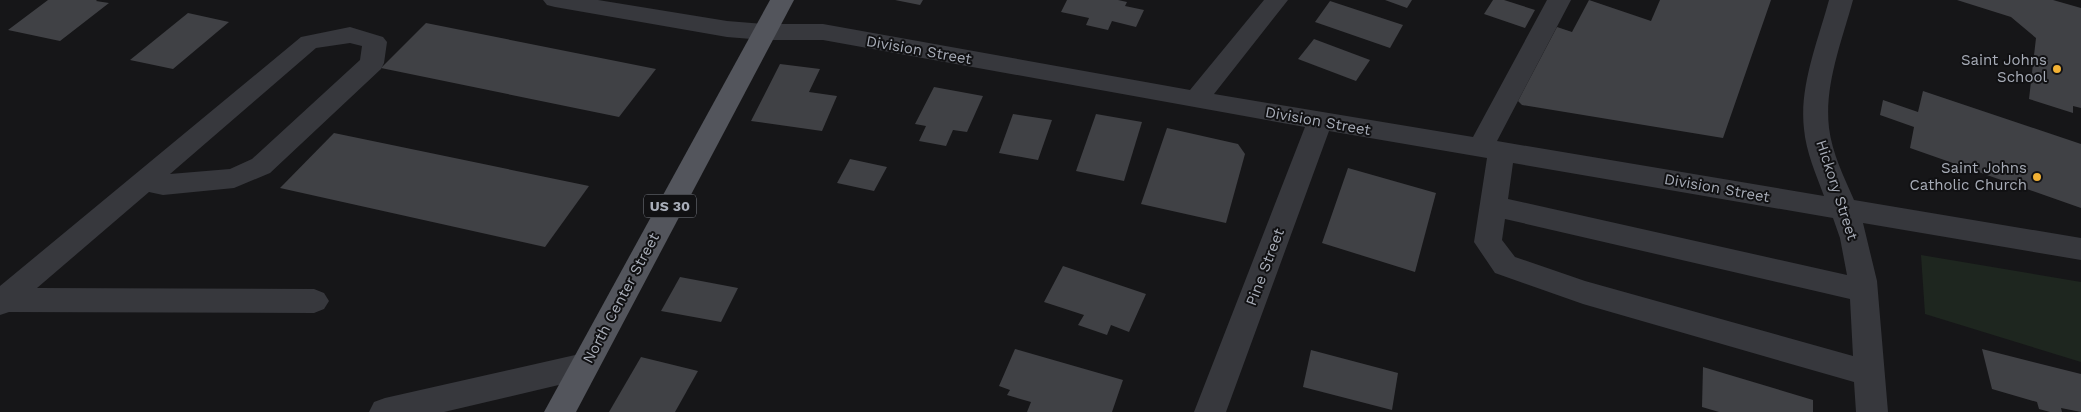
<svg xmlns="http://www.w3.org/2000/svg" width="2081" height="412" font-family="'Work Sans',sans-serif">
<rect width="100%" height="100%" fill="#161618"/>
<polygon fill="#1e261f" points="1921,255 2081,282 2081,362 1925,314"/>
<g fill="#404145">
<polygon points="48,0 97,0 96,1 109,3 60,41 8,30"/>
<polygon points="895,0 923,0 920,5"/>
<polygon points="1067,0 1118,0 1127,2 1125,6 1144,10 1136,27 1112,21 1108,30 1086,25 1089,18 1061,12"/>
<polygon points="1385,0 1412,0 1407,8"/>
<polygon points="1493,0 1504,0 1535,10 1525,28 1484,14"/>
<polygon points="1589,0 1651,21 1660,0 1771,0 1723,138 1522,105 1518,101 1557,27 1572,32"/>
<polygon points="1957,0 2053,0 2081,8 2081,108 2073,106 2073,113 2029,99 2036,38 2011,17"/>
<polygon points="1330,1 1403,25 1390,48 1315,22"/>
<polygon points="188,13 229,22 173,69 130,60"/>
<polygon points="426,23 656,69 619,117 381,68"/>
<polygon points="1314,39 1370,60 1356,81 1298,59"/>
<polygon points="780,64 820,69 809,92 837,96 822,131 751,121"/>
<polygon points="934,87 983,96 967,132 953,130 946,146 919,141 926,126 915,124"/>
<polygon points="1923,91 2081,144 2081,208 1910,148 1914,127 1880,115 1883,100 1918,112"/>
<polygon points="1013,114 1052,120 1038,160 999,153"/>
<polygon points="1096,114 1142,122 1124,181 1076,171"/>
<polygon points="1167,128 1238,144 1245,154 1226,223 1141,204"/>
<polygon points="334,133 589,186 545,247 280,188"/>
<polygon points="850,159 887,167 874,191 837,183"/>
<polygon points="1348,168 1436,193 1415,272 1322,243"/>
<polygon points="1063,266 1146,294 1129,332 1111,325 1107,335 1078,325 1084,315 1044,302"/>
<polygon points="680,277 738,288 721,322 661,311"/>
<polygon points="1015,349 1123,380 1112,412 1027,412 1031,402 1007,395 1010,390 999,386"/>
<polygon points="1982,349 2081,374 2081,412 2061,408 2062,412 2050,412 2039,409 2037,402 1992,389"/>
<polygon points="1311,350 1398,373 1392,410 1303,387"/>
<polygon points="641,357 698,371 675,412 609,412"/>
<polygon points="1703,367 1813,400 1813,412 1719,412 1702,407"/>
</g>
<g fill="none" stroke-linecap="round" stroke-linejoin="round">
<g fill="#37383d" fill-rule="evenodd">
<path d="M 543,0 L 598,0 L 727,21 L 764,24 L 823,24 L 1190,90 L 1264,0 L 1288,0 L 1214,94 L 1473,137 L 1547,0 L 1571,0 L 1497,141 L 1824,196 C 1816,174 1806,152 1804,129 C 1799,86 1818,41 1829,0 L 1853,0 C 1842,41 1824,85 1829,128 C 1832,153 1844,177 1854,200 L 2081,238 L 2081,260 L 1863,223 L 1877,281 L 1888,412 L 1856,412 L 1854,382 L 1583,304 L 1495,273 L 1474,242 L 1487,158 L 1329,131 L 1226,412 L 1194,412 L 1305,127 L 823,40 L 764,40 L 727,37 L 555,7 L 547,5 ZM 1513,163 L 1833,218 L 1840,238 L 1847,275 L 1508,199 ZM 1505,219 L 1850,299 L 1853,356 L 1585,281 L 1515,257 L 1502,240 Z"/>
<path d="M 350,27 L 383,37 L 387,42 L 384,63 L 381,69 L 270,173 L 234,188 L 163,195 L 149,192 L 37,288 L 314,289 L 324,293 L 329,301 L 324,309 L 314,313 L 9,312 L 0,315 L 0,286 L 301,37 ZM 350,43 L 362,46 L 360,60 L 252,159 L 230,169 L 170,174 L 316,48 Z"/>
<polygon points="584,353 595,357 599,366 595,375 584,379 444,412 369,412 374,402 385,398"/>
</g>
<polygon fill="#53555c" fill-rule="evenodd" points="770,0 794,0 576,412 544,412"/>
</g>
<g fill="#f2b134" stroke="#111113" stroke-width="2">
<circle cx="2057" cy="69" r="5"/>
<circle cx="2037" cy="177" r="5"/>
</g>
<g text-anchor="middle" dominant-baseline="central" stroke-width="4" stroke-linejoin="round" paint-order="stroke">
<rect fill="#111113" stroke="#7b7e86" stroke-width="1" x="644" y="194.5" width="52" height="23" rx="4"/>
<g font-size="14" font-weight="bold" fill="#a8adb8">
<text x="670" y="206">US 30</text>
</g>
<g font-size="15" fill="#a8adb8" stroke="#111113">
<text transform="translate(919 50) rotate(10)">Division Street</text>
<text transform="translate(1318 121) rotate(10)">Division Street</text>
<text transform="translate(1717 188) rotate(10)">Division Street</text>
<text transform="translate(1837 190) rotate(72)">Hickory Street</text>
<text transform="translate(1265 267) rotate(-69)">Pine Street</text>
<text transform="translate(621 298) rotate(-62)">North Center Street</text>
</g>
<g font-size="15" fill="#a8adb8" stroke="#111113" text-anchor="end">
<text x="2047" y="60">Saint Johns<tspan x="2047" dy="17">School</tspan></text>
<text x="2027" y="168">Saint Johns<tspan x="2027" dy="17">Catholic Church</tspan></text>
</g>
</g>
</svg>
